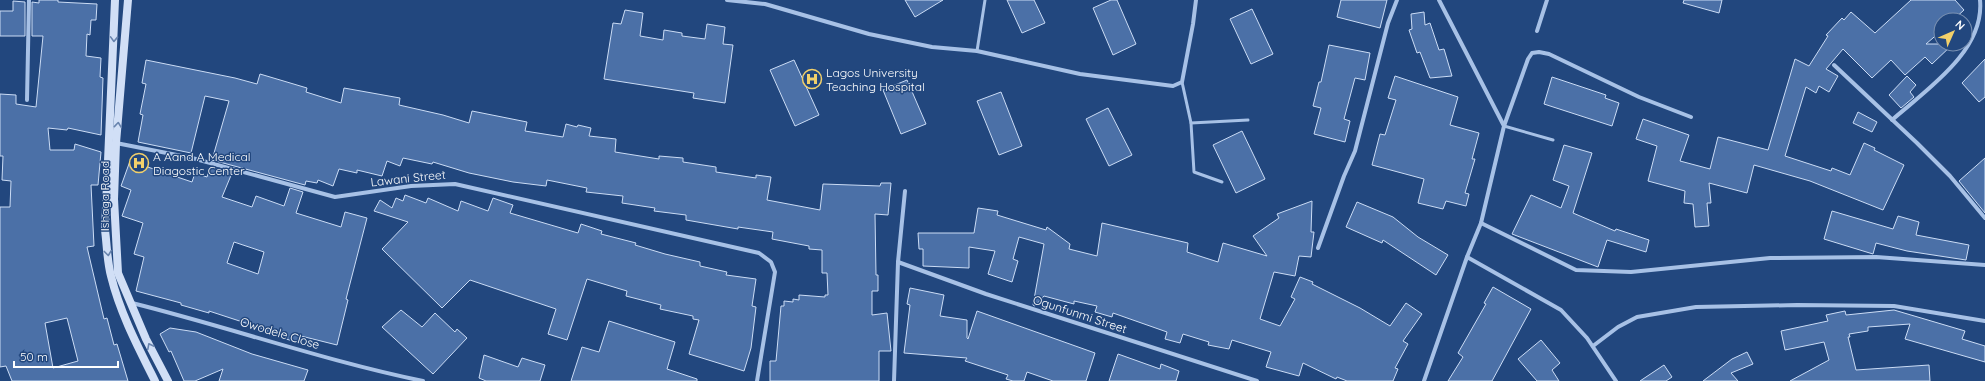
<svg xmlns="http://www.w3.org/2000/svg" width="1985" height="381" font-family="Quicksand,sans-serif">
<rect width="100%" height="100%" fill="#22477e"/>
<g fill="#4b70a7" stroke="#cbdcf5" fill-rule="evenodd">
<path d="M 39,0 L 58,0 L 58,2 L 97,4 L 96,20 L 91,20 L 90,35 L 87,34 L 86,56 L 101,58 L 100,77 L 103,78 L 101,135 L 68,128 L 67,130 L 48,128 L 50,150 L 74,150 L 75,144 L 101,152 L 98,185 L 91,185 L 94,246 L 87,247 L 104,319 L 107,318 L 114,345 L 117,344 L 128,381 L 12,381 L 6,366 L 0,367 L 0,207 L 10,207 L 11,181 L 2,180 L 3,156 L 0,156 L 0,94 L 16,95 L 16,104 L 36,107 L 43,36 L 32,36 L 32,2 L 39,3 ZM 67,318 L 78,361 L 53,368 L 45,323 Z"/>
<polygon points="905,0 943,0 915,17"/>
<polygon points="1007,0 1034,0 1045,23 1022,33"/>
<polygon points="1111,0 1117,0 1136,44 1113,55 1093,8"/>
<polygon points="1341,0 1387,0 1380,28 1337,17"/>
<polygon points="1684,0 1722,0 1719,13 1683,3"/>
<polygon points="1911,0 1955,0 1964,10 1953,20 1941,20 1941,31 1926,44 1953,44 1932,64 1925,57 1905,75 1891,60 1872,78 1843,49 1826,69 1838,76 1829,92 1819,86 1816,93 1806,87 1785,156 1831,171 1832,168 1850,175 1864,143 1875,148 1874,150 1904,165 1883,210 1810,181 1754,165 1747,193 1709,183 1711,203 1707,203 1709,226 1695,227 1693,204 1684,203 1685,191 1648,181 1657,146 1636,139 1643,119 1689,135 1680,161 1710,169 1718,137 1768,150 1795,59 1809,66 1828,36 1826,35 1842,18 1844,20 1851,12 1875,33"/>
<polygon points="13,1 25,2 25,36 0,36 0,11 13,11"/>
<polygon points="1252,9 1273,54 1251,64 1230,19"/>
<polygon points="625,10 643,13 640,36 663,40 664,30 682,33 682,36 705,39 707,24 725,27 723,44 733,45 725,103 693,98 694,93 604,79 613,23 621,24"/>
<polygon points="1424,12 1425,25 1430,23 1439,50 1444,49 1452,76 1430,78 1420,52 1417,53 1409,30 1412,29 1411,14"/>
<polygon points="1329,45 1370,53 1365,80 1355,78 1344,119 1350,121 1345,142 1314,134 1321,108 1313,106 1319,82 1321,82"/>
<polygon points="1985,59 1985,97 1979,102 1962,83"/>
<polygon points="146,60 235,78 257,84 260,74 307,88 306,92 341,103 344,88 400,98 399,105 443,115 469,123 472,111 527,122 525,131 563,137 566,124 577,127 578,125 591,128 589,136 616,139 615,152 659,159 659,156 683,158 683,162 716,167 716,172 756,178 756,175 771,177 767,200 820,210 823,184 880,186 881,183 891,183 888,215 875,214 876,275 878,275 878,291 872,291 872,315 887,313 891,351 879,351 879,381 770,381 770,361 776,361 781,306 784,306 784,301 793,302 793,299 799,300 799,295 825,297 825,295 828,295 827,273 822,273 822,250 809,249 809,246 772,239 773,232 738,227 738,229 686,220 686,215 654,211 655,208 622,203 623,196 586,192 587,188 547,180 546,186 513,182 469,173 433,162 432,164 403,158 400,166 387,161 382,176 357,170 357,173 339,169 333,186 318,180 317,183 306,181 305,185 212,160 229,101 205,96 191,153 138,142 143,115 140,114 146,84 142,83"/>
<polygon points="794,60 819,115 795,126 770,70"/>
<polygon points="1395,76 1458,97 1450,125 1479,133 1472,159 1475,159 1465,193 1469,194 1466,206 1446,201 1443,209 1418,203 1424,179 1372,165 1380,134 1385,135 1396,100 1388,98"/>
<polygon points="1907,76 1916,85 1910,92 1914,97 1901,108 1889,95"/>
<polygon points="1552,77 1606,95 1605,98 1619,103 1612,126 1544,104"/>
<polygon points="907,80 926,124 901,134 883,90"/>
<polygon points="1001,92 1022,146 999,155 977,101"/>
<polygon points="1108,108 1132,155 1109,166 1086,119"/>
<polygon points="1858,112 1877,122 1872,132 1853,123"/>
<polygon points="1242,131 1265,179 1236,193 1213,145"/>
<polygon points="1564,145 1592,153 1573,213 1615,231 1616,229 1649,240 1646,252 1607,240 1598,267 1512,234 1531,195 1561,208 1569,186 1553,180"/>
<polygon points="1985,158 1985,213 1959,181"/>
<path d="M 130,161 L 192,182 L 195,173 L 207,177 L 210,167 L 232,173 L 222,197 L 252,207 L 256,196 L 284,206 L 290,188 L 303,192 L 296,213 L 341,227 L 345,212 L 367,218 L 346,299 L 348,300 L 337,345 L 301,336 L 299,343 L 267,333 L 267,330 L 209,311 L 209,313 L 181,305 L 181,303 L 136,291 L 144,257 L 134,254 L 143,223 L 122,216 L 131,190 L 121,186 ZM 234,242 L 264,252 L 258,274 L 227,263 Z"/>
<polygon points="405,195 426,203 428,198 458,211 461,201 488,211 493,198 513,205 510,213 578,233 581,224 602,231 601,234 636,243 635,245 665,254 700,262 700,266 727,272 726,275 756,279 752,306 756,307 751,348 744,371 689,354 699,320 693,319 693,316 660,309 661,305 626,296 627,291 587,279 567,340 548,334 556,309 470,280 442,308 382,249 408,222 374,211 380,200 392,208 396,198 403,201"/>
<polygon points="1312,201 1311,232 1314,232 1311,257 1299,256 1295,276 1274,272 1260,319 1280,326 1295,299 1291,297 1300,277 1313,282 1312,284 1360,308 1390,326 1406,303 1422,314 1403,341 1408,344 1395,368 1398,369 1393,381 1347,381 1337,377 1336,379 1303,363 1299,376 1266,367 1271,352 1232,340 1229,349 1208,345 1209,342 1183,334 1180,343 1165,339 1167,332 1113,313 1112,317 1095,312 1097,306 1074,301 1074,304 1044,296 1035,306 1033,305 1044,244 1019,237 1013,259 1018,261 1012,282 988,274 995,251 969,247 969,268 923,266 923,249 919,249 918,233 974,233 978,208 998,211 997,215 1046,230 1047,227 1070,244 1069,249 1097,256 1102,223 1188,243 1187,252 1218,262 1223,243 1267,256 1253,236 1279,218 1277,214"/>
<polygon points="1357,202 1393,217 1418,237 1448,255 1436,275 1383,240 1382,243 1346,227"/>
<polygon points="1832,211 1893,229 1898,216 1919,222 1916,235 1969,245 1966,260 1907,251 1876,243 1873,254 1824,239"/>
<polygon points="1493,287 1531,309 1492,381 1448,381 1463,357 1458,353 1486,304 1484,303"/>
<polygon points="910,288 944,295 940,316 967,320 967,338 968,339 977,311 1095,353 1086,381 1053,381 1027,372 1024,381 1013,381 1006,379 1008,375 965,361 967,358 904,353 910,305 907,304"/>
<polygon points="401,310 422,327 435,313 455,332 457,329 467,338 433,374 382,327"/>
<polygon points="1894,310 1965,331 1962,339 1985,346 1985,362 1905,339 1910,324 1868,327 1868,331 1849,334 1850,337 1848,337 1856,370 1929,365 1930,381 1790,381 1829,360 1824,342 1785,350 1781,331 1828,321 1826,315 1845,311 1846,315"/>
<polygon points="609,321 675,342 667,369 697,379 697,381 571,381 582,347 599,352"/>
<polygon points="170,328 196,332 252,354 308,370 304,381 219,381 223,369 195,381 184,381 171,351 169,352 160,334"/>
<polygon points="1541,340 1560,363 1552,370 1559,381 1537,381 1518,359"/>
<polygon points="1747,352 1753,364 1731,373 1738,381 1703,381 1732,359"/>
<polygon points="1118,354 1160,369 1161,364 1179,371 1176,381 1109,381"/>
<polygon points="484,355 518,367 522,358 545,365 540,381 486,381 479,378"/>
<polygon points="1664,365 1672,377 1666,381 1640,381"/>
</g>
<g fill="none" stroke-linecap="round" stroke-linejoin="round">
<g stroke="#a7c1e6" stroke-width="3">
<polyline points="977,51 985,0"/>
<polyline points="1182,82 1191,123 1194,172 1222,182"/>
<polyline points="1191,123 1248,120"/>
<polyline points="1504,126 1553,140"/>
</g>
<g stroke="#a7c1e6" stroke-width="4">
<polyline points="727,0 765,4 869,34 932,47 977,51 1080,74 1173,86 1182,82 1193,24 1196,0"/>
<polyline points="1537,31 1547,0"/>
<polyline points="1834,65 1917,143 1950,176 1985,218"/>
<polyline points="27,100 29,0"/>
<path d="M 1892,120 C 1926,90 1985,51 1980,0"/>
<polyline points="1504,126 1528,59 1532,53 1539,52 1549,54 1639,97 1691,117"/>
<polyline points="116,143 192,158 335,197 411,186 455,184 759,253 771,262 775,272 757,381"/>
<polyline points="1481,223 1576,270 1631,272 1770,258 1876,257 1985,265"/>
<polyline points="1318,248 1344,176 1355,151 1388,23 1397,0"/>
<polyline points="1467,257 1561,310 1587,338 1616,381"/>
<polyline points="898,262 986,294 1257,381"/>
<path d="M 132,303 C 229,327 325,361 423,381"/>
<polyline points="1593,346 1618,327 1637,317 1696,307 1797,305 1894,306 1985,321"/>
<polyline points="894,381 898,262 905,191"/>
<polyline points="1424,381 1467,257 1481,223 1504,126 1439,0"/>
</g>
<g stroke="#d1dff6" stroke-width="8">
<path d="M 115,0 L 105,230 C 107,245 107,261 111,276 C 120,313 138,347 155,381"/>
<polyline points="128,0 116,143 114,199 118,273 146,339 168,381"/>
</g>
</g>
<defs><path id="oneway-chevron" d="M-2-3.5L2.5 0L-2 3.5" fill="none" stroke-width="1.6" stroke-linecap="round" stroke-linejoin="round"/></defs>
<g stroke="#6884ae">
<use href="#oneway-chevron" transform="translate(114 39) rotate(92)"/>
<use href="#oneway-chevron" transform="translate(118 125) rotate(-84)"/>
<use href="#oneway-chevron" transform="translate(108 253) rotate(83)"/>
<use href="#oneway-chevron" transform="translate(150 346) rotate(-117)"/>
</g>
<defs>
<g id="hospital-ring" transform="scale(1)"><circle r="9.5" fill="#22477e" stroke="#f2d06a" stroke-width="1.5"/><path d="M-5-5h3v3.5h4V-5h3V5h-3V1.5h-4V5h-3Z" fill="#f2d06a"/></g>
</defs>
<g fill-rule="evenodd">
<use href="#hospital-ring" x="812" y="79"/>
<use href="#hospital-ring" x="139" y="163"/>
</g>
<g text-anchor="middle" dominant-baseline="central" stroke-width="3" stroke-linejoin="round" paint-order="stroke">
<g font-size="12" fill="#fff" stroke="#22477e" text-anchor="start">
<text x="826" y="72">Lagos University<tspan x="826" dy="14">Teaching Hospital</tspan></text>
<text x="153" y="156">A Aand A Medical<tspan x="153" dy="14">Diagostic Center</tspan></text>
</g>
<g font-size="12" fill="#fff" stroke="#22477e">
<text transform="translate(408 178) rotate(-6)">Lawani Street</text>
<text transform="translate(104 196) rotate(-90)">Ishaga Road</text>
<text transform="translate(1080 314) rotate(18)">Ogunfunmi Street</text>
<text transform="translate(280 333) rotate(17)">Owodele Close</text>
</g>
</g>
<g transform="translate(1953 32) rotate(45)"><circle r="19" fill="#22477e" stroke="#7a91b2"/>
<path d="M0-3L7 15L0 10L-7 15Z" fill="#f2d06a"/>
<text y="-6" font-size="11" font-weight="bold" text-anchor="middle" fill="#ffffff">N</text>
</g>
<path d="M14 361v6h104v-6" fill="none" stroke="#ffffff" stroke-width="2"/>
<text x="20" y="361" font-size="12" fill="#ffffff" stroke="#22477e" stroke-width="3" paint-order="stroke">50 m</text>
</svg>
